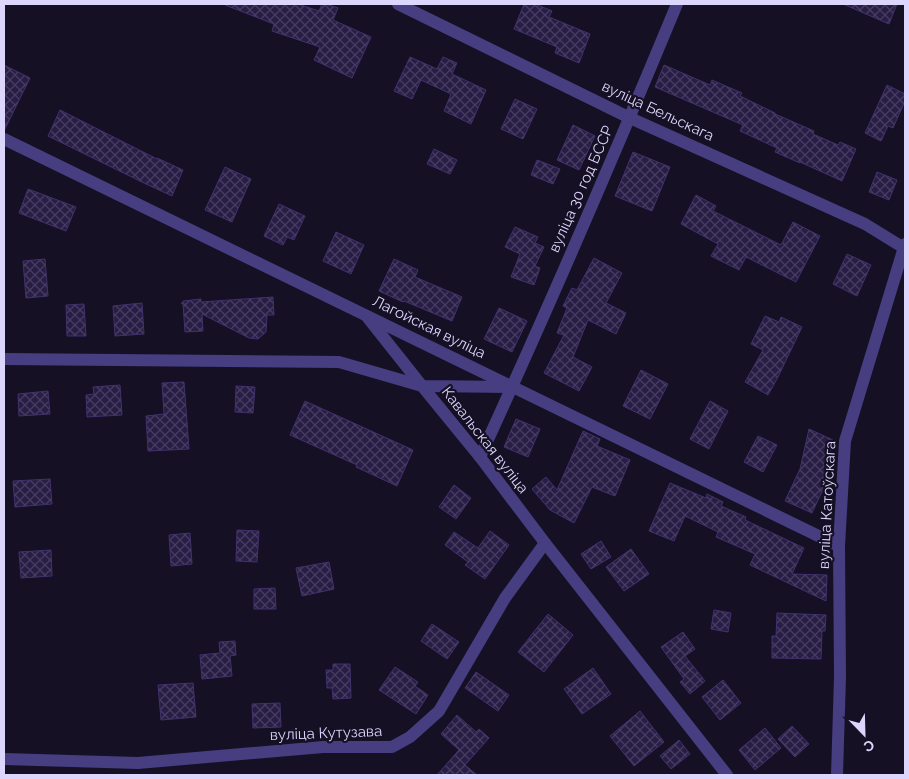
<svg xmlns="http://www.w3.org/2000/svg" width="909" height="779" font-family="Raleway,sans-serif">
<defs>
<pattern id="building-cross-hatch" width="8" height="8" patternUnits="userSpaceOnUse" patternTransform="scale(1.25)"><rect width="8" height="8" fill="#281d44"/><path d="M0 0l8 8M0 8l8-8" fill="none" stroke="#473d60"/></pattern>
</defs>
<rect width="100%" height="100%" fill="#151024"/>
<g fill="url(#building-cross-hatch)" stroke="#42316e">
<polygon points="225,4 298,4 319,11 322,4 326,4 338,8 333,20 371,37 352,78 314,60 320,47 272,31 274,24 225,5"/>
<polygon points="524,4 535,4 552,11 549,17 590,34 579,63 555,53 557,47 514,29"/>
<polygon points="843,4 897,4 889,24"/>
<polygon points="410,57 437,69 443,57 457,63 452,74 486,90 471,124 444,111 451,94 421,80 412,99 394,91"/>
<polygon points="4,65 30,78 4,131"/>
<polygon points="664,65 710,85 712,80 742,93 740,96 775,113 775,114 814,131 813,134 838,145 840,142 856,149 842,181 800,162 800,163 775,152 777,148 740,131 743,125 655,87"/>
<polygon points="887,85 905,94 905,101 893,128 888,126 881,141 865,133"/>
<polygon points="515,99 537,109 523,139 501,129"/>
<polygon points="60,110 157,159 157,158 183,170 172,196 146,184 48,136"/>
<polygon points="573,125 595,136 579,170 557,160"/>
<polygon points="434,149 457,160 450,174 427,164"/>
<polygon points="633,152 670,167 652,211 615,196"/>
<polygon points="537,160 560,169 553,184 531,175"/>
<polygon points="225,167 251,179 232,222 205,210"/>
<polygon points="877,172 897,180 889,200 869,192"/>
<polygon points="28,189 76,207 66,231 19,213"/>
<polygon points="696,195 716,206 713,211 781,245 793,222 820,236 796,282 746,257 739,270 711,256 718,244 681,224"/>
<polygon points="279,204 305,216 294,240 287,237 283,245 264,236"/>
<polygon points="515,227 538,237 535,243 544,247 535,266 540,268 534,285 511,277 520,254 505,247"/>
<polygon points="336,232 364,245 351,274 323,261"/>
<polygon points="847,254 871,265 857,296 833,284"/>
<polygon points="594,258 622,273 606,303 626,313 616,334 588,320 573,357 592,367 579,391 544,373 564,335 557,333 567,308 563,306 572,288 577,290"/>
<polygon points="45,259 48,296 26,298 23,261"/>
<polygon points="394,259 418,270 415,277 462,297 452,321 404,301 403,302 379,291"/>
<polygon points="273,297 274,315 267,315 266,332 258,339 249,338 202,314 203,331 185,332 183,304 181,303 183,303 183,301 201,299 201,302"/>
<polygon points="142,303 144,334 115,336 113,306"/>
<polygon points="84,304 86,336 67,336 66,305"/>
<polygon points="499,308 527,321 512,352 484,339"/>
<polygon points="765,316 779,322 781,317 802,327 777,379 768,395 745,382 763,350 751,344"/>
<polygon points="641,370 668,384 650,419 623,406"/>
<polygon points="184,382 189,449 148,451 146,416 164,414 162,383"/>
<polygon points="120,385 122,415 87,417 86,395 94,394 93,387"/>
<polygon points="236,386 255,387 253,413 235,412"/>
<polygon points="48,391 50,414 19,416 18,394"/>
<polygon points="305,401 413,450 397,486 356,467 357,465 290,435"/>
<polygon points="710,401 728,411 709,449 690,439"/>
<polygon points="516,419 540,429 528,457 504,447"/>
<polygon points="809,429 833,440 823,479 827,481 812,513 785,501 800,469"/>
<polygon points="583,431 600,439 597,446 630,460 615,496 592,487 574,523 550,510 532,489 546,477 557,490"/>
<polygon points="758,436 777,445 763,472 744,462"/>
<polygon points="50,479 52,504 15,507 13,481"/>
<polygon points="670,483 706,498 707,494 723,502 721,506 746,517 745,520 804,548 792,574 827,575 826,601 750,565 755,554 716,537 718,532 685,516 674,541 649,531"/>
<polygon points="454,485 471,498 456,519 439,507"/>
<polygon points="237,530 259,531 257,562 236,561"/>
<polygon points="490,531 509,545 485,579 465,565 468,562 445,545 454,532 478,548"/>
<polygon points="190,533 192,564 171,566 169,535"/>
<polygon points="601,541 611,557 591,569 581,554"/>
<polygon points="631,549 649,574 624,591 606,567"/>
<polygon points="51,550 52,576 21,578 19,552"/>
<polygon points="329,562 334,589 302,596 296,568"/>
<polygon points="275,588 276,609 254,609 254,589"/>
<polygon points="714,610 731,613 728,632 711,629"/>
<polygon points="777,613 826,615 825,631 822,631 821,659 772,658 772,636 776,636"/>
<polygon points="548,614 573,635 544,672 518,652"/>
<polygon points="432,624 459,642 447,659 421,641"/>
<polygon points="683,632 695,649 685,656 705,681 690,694 680,682 684,679 661,647"/>
<polygon points="235,641 236,655 230,656 232,676 202,679 200,655 220,653 219,642"/>
<polygon points="333,664 350,664 351,698 333,699 332,688 327,688 326,670 333,670"/>
<polygon points="395,667 418,682 415,686 428,695 416,714 379,690"/>
<polygon points="593,668 611,694 582,714 564,689"/>
<polygon points="476,672 509,695 498,711 465,688"/>
<polygon points="723,680 741,703 720,720 702,697"/>
<polygon points="193,683 196,717 161,720 158,685"/>
<polygon points="280,703 281,727 253,728 252,704"/>
<polygon points="640,711 664,742 634,766 610,736"/>
<polygon points="457,715 476,732 479,729 489,738 465,765 477,775 437,775 459,750 441,734"/>
<polygon points="792,726 809,744 795,757 778,739"/>
<polygon points="765,728 781,748 755,770 739,750"/>
<polygon points="679,740 690,754 671,769 660,756"/>
</g>
<g fill="none" stroke-linecap="round" stroke-linejoin="round">
<g stroke="#463e80" stroke-width="12">
<polyline points="398,4 630,118 865,224 904,248"/>
<polyline points="4,139 839,546"/>
<polyline points="368,318 422,386 510,387"/>
<polyline points="4,359 339,362 422,386 480,457 545,543 727,775"/>
<path d="M 480,457 C 549,307 614,156 677,4"/>
<polyline points="4,759 138,763 323,747 392,747 410,737 439,711 505,598 545,543"/>
<polyline points="837,775 840,677 839,546 845,441 905,244"/>
</g>
</g>
<g text-anchor="middle" dominant-baseline="central" stroke-width="4.5" stroke-linejoin="round" paint-order="stroke">
<g font-size="15" fill="#ddd6fc" stroke="#151024">
<text transform="translate(658 111) rotate(25)">вуліца Бельскага</text>
<text transform="translate(581 189) rotate(-66)">вуліца 30 год БССР</text>
<text transform="translate(429 327) rotate(26)">Лагойская вуліца</text>
<text transform="translate(485 440) rotate(52)">Кавальская вуліца</text>
<text transform="translate(827 505) rotate(-87)">вуліца Катоўскага</text>
<text transform="translate(326 733) rotate(-2)">вуліца Кутузава</text>
</g>
</g>
<rect width="909" height="779" fill="none" stroke="#ddd6fc" stroke-width="10"/>
<g transform="translate(864 734) rotate(157)" stroke="#151024" stroke-width="4" paint-order="stroke">
<path d="M0-4L9 19L0 12L-9 19Z" fill="#ddd6fc"/>
<text y="-8" font-size="14" font-weight="bold" text-anchor="middle" fill="#ddd6fc">С</text>
</g>
</svg>
